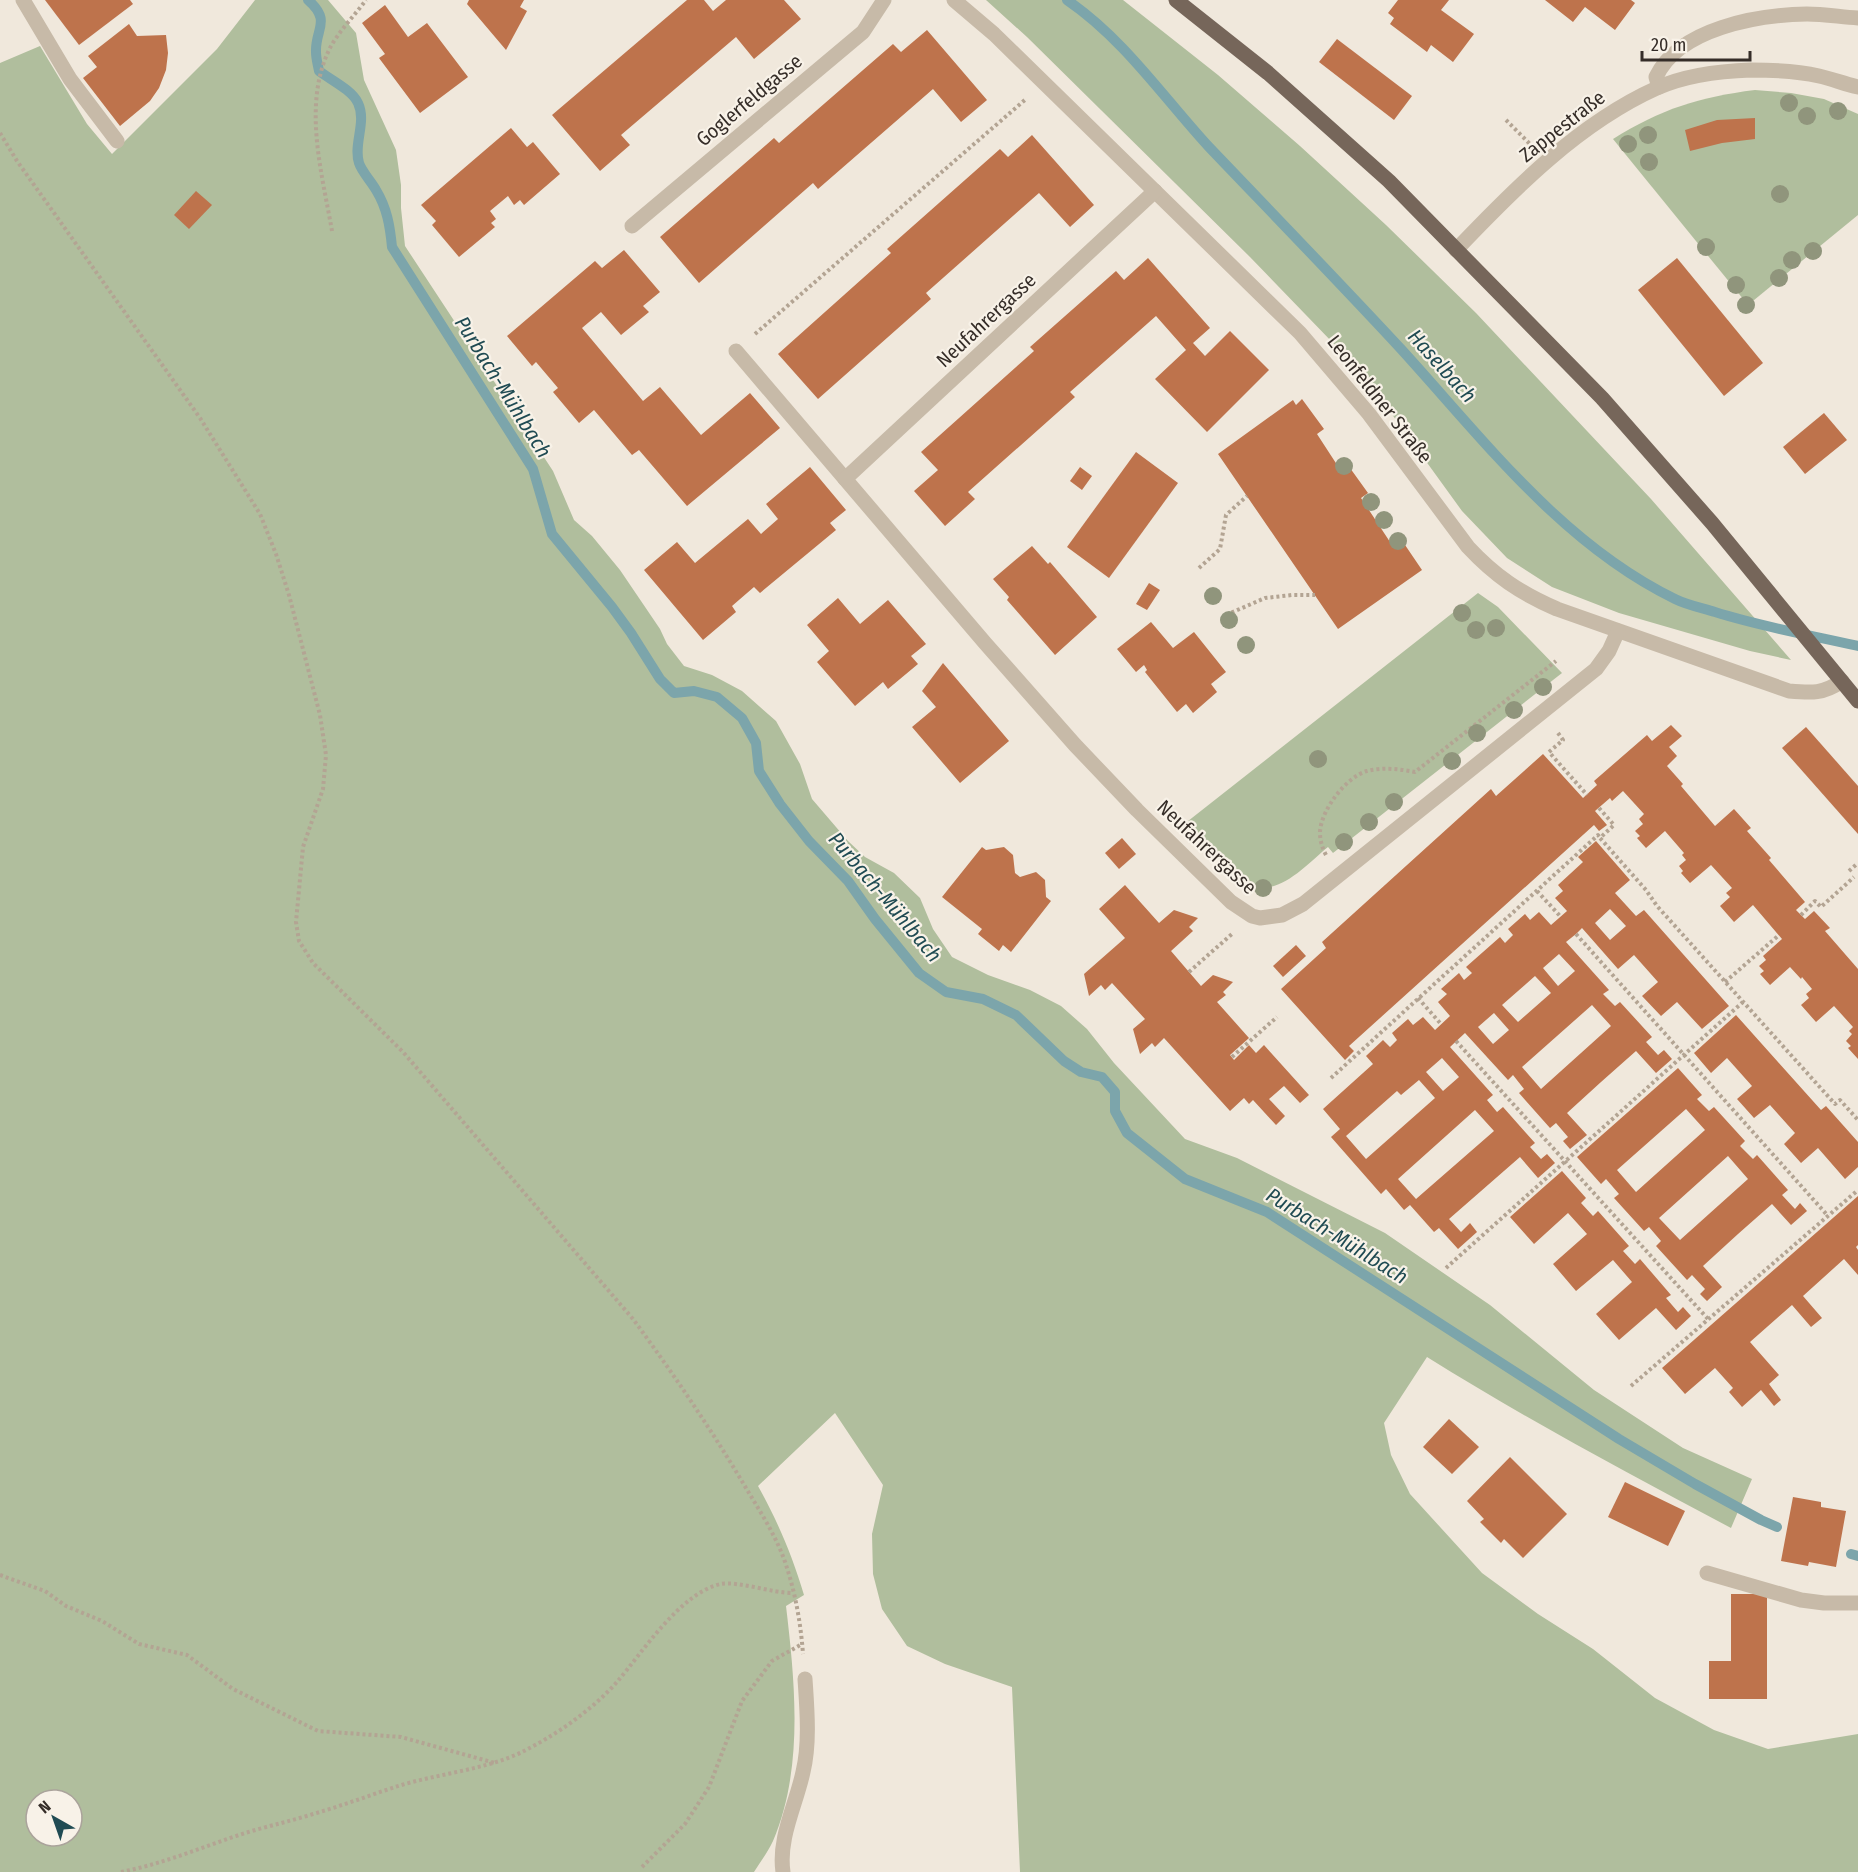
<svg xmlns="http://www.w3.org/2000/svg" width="1858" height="1872" font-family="'Fira Sans Condensed',sans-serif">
<rect width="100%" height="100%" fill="#f0e8dc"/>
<g fill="#b0be9d" fill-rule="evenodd">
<path d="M 255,0 L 328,0 L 356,33 L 364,80 L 396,150 L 401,185 L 401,208 L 405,246 L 553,471 L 574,520 L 592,536 L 620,570 L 660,629 L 667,644 L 684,666 L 712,675 L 742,691 L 776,721 L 800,764 L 812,799 L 848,841 L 865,857 L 894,873 L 920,898 L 933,929 L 952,957 L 988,975 L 1030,990 L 1061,1006 L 1087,1029 L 1114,1063 L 1185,1139 L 1237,1158 L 1385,1233 L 1490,1305 L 1594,1390 L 1683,1448 L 1752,1479 L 1731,1528 C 1628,1473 1526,1419 1427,1357 L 1384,1423 L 1391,1455 L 1410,1494 L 1482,1573 L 1538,1614 L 1593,1649 L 1655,1698 L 1714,1730 L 1768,1749 L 1858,1734 L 1858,1872 L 1020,1872 L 1012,1687 L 945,1664 L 907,1646 L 882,1609 L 873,1574 L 872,1534 L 883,1485 L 835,1413 L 758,1486 C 778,1522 792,1555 804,1595 L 786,1606 C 795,1682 804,1768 773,1841 C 768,1852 760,1862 754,1872 L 0,1872 L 0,63 L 40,46 L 87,124 L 112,154 L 217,49 ZM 36,1800 L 72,1800 L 72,1836 L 36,1836 Z"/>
<polygon points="986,0 1123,0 1218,75 1300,146 1386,225 1476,313 1651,499 1791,660 1750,651 1619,613 1552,587 1507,558 1462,511 1386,406 1334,344 1250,257 1027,37"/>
<path d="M 1755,90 L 1791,93 L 1824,99 L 1858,114 L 1858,215 L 1748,305 L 1613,139 C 1661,109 1699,97 1755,90 Z"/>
<path d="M 1478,593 L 1498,607 L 1562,673 L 1333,853 L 1328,847 C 1307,864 1280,896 1251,886 L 1183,825 Z"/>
</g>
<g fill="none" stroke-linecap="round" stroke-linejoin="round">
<g stroke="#7ca5ab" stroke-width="10">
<path d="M 308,0 C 332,21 315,29 316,52 C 316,59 318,65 319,71 C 331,80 352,90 358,103 C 367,122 353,144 359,163 C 362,172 371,181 376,190 C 387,208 390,226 392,247 L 533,469 L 552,534 L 612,607 L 631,633 L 660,679 L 674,693 L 694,691 L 717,697 L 742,718 L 756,743 L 759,771 L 780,804 L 809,841 L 848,881 L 875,919 L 919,973 L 946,992 L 983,999 L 1016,1015 L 1064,1061 L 1081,1072 L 1102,1077 L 1115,1092 L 1115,1111 L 1127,1133 L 1185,1179 L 1267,1212 L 1619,1439 L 1695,1484 L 1761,1520 L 1777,1527"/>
<path d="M 1067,0 C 1124,39 1163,97 1209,147 C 1273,214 1338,281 1401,349 C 1484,440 1562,544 1675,599 C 1687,605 1702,608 1715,612 C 1762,627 1810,635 1858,646"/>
<polyline points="1851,1554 1858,1556"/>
</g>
</g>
<g fill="#be734c" fill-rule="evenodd">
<polygon points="45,0 130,0 133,4 79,45"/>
<polygon points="469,0 524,0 520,7 527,11 506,50 467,4"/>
<polygon points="687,0 704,0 713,11 726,0 784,0 801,19 754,59 736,37 621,135 630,145 600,171 552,115"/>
<polygon points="1398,0 1449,0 1441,10 1474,34 1453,62 1431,45 1427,52 1390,24 1394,18 1388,13"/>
<polygon points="1545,0 1631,0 1635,3 1615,30 1585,7 1573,22"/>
<polygon points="385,5 408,37 427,23 468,77 420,113 379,58 385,54 362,23"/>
<polygon points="129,24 137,36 166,35 168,53 166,70 159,88 150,101 120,126 83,78 97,67 88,56"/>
<polygon points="927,30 987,100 961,122 933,89 818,189 813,183 699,283 660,237 774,138 779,143 893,44 901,52"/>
<polygon points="1337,39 1412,96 1394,120 1319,62"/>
<polygon points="1755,118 1755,139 1722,143 1690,151 1685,130 1717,120"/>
<polygon points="511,128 527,147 533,142 560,174 524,205 520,200 514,205 508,196 490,211 496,219 491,223 495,227 459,257 432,225 436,221 421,205"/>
<polygon points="1032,135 1094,205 1070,227 1039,193 926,293 931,299 818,399 778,354 891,253 887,249 1000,149 1008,157"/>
<polygon points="196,191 212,205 189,229 174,215"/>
<polygon points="624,250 660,292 643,306 649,312 621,335 601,312 582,328 643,401 660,387 701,435 750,393 780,428 687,506 639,450 632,455 594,410 579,423 553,392 558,388 536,362 532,366 507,336 595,261 602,268"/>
<polygon points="1148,258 1210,328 1193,343 1205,356 1230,331 1269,370 1207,432 1155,379 1186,350 1156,316 1070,392 1075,397 968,492 975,499 945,526 914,491 938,470 921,452 1034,351 1030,347 1116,271 1124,280"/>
<polygon points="1677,258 1763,363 1724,396 1638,290"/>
<polygon points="1302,399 1324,429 1317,434 1343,474 1350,468 1368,493 1361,498 1394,548 1403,542 1422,570 1338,629 1218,454 1293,400 1296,405"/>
<polygon points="1824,413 1847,440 1805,474 1783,447"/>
<polygon points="1136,452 1178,483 1109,578 1067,547"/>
<polygon points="810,467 846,510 830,523 836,530 760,593 754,587 732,606 736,612 703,640 644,570 677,542 695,563 748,519 761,534 778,519 766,504"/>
<polygon points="1080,467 1092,476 1082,490 1070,481"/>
<polygon points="1032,546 1048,564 1050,562 1097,617 1055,655 1007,600 1009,597 993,579"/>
<polygon points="1149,583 1160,590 1147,610 1136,604"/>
<polygon points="838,598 860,624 888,600 926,644 911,656 918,664 888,689 883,682 855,706 817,662 829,651 807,625"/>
<polygon points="1151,622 1173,648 1194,632 1226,672 1211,684 1217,692 1193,713 1186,704 1177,712 1145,672 1147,670 1144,665 1136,672 1117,649"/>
<polygon points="943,663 1009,741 960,783 912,727 936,707 922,691"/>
<polygon points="1671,725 1682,736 1669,747 1677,756 1667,766 1683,784 1681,786 1715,826 1734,809 1751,828 1747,831 1771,858 1769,860 1805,902 1796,910 1805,919 1814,911 1830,928 1825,931 1858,969 1858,1059 1848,1048 1851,1046 1846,1041 1852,1034 1849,1031 1853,1027 1834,1006 1816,1022 1801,1005 1809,998 1806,994 1812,989 1802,977 1801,979 1790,967 1770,985 1760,974 1764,971 1759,966 1766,960 1763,956 1782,939 1753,905 1734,922 1720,906 1730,897 1726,893 1732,888 1711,865 1690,883 1681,873 1683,871 1679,866 1686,860 1682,855 1684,853 1665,831 1646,848 1637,838 1640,836 1635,831 1643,824 1639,819 1644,814 1623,791 1612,801 1610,798 1595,811 1607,825 1599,831 1594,825 1349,1046 1354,1051 1345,1060 1281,989 1326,948 1322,942 1491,789 1496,796 1543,754 1583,798 1597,785 1594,781 1647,735 1652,741"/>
<polygon points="1806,727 1858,786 1858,834 1782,748"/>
<polygon points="1122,838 1136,854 1119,869 1105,853"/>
<path d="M 1596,841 L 1630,880 L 1615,893 L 1636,916 L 1644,910 L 1729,1006 L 1702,1029 L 1677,1002 L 1661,1016 L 1642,996 L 1658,982 L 1634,955 L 1618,969 L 1582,928 L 1576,934 L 1566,942 L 1609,990 L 1603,994 L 1615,1006 L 1620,1002 L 1652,1037 L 1646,1042 L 1658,1055 L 1664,1050 L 1672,1059 L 1656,1073 L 1636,1051 L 1601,1082 L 1567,1113 L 1587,1135 L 1570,1149 L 1563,1141 L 1568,1137 L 1556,1123 L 1550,1128 L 1519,1093 L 1524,1089 L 1513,1075 L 1508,1080 L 1465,1033 L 1450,1047 L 1493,1095 L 1487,1100 L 1497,1112 L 1503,1107 L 1535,1143 L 1530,1147 L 1541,1159 L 1547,1154 L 1555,1163 L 1538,1178 L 1520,1157 L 1449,1219 L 1461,1232 L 1470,1223 L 1477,1232 L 1458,1249 L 1439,1228 L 1434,1232 L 1410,1205 L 1404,1210 L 1386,1189 L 1381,1194 L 1331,1137 L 1340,1129 L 1323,1109 L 1373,1064 L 1366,1056 L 1383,1040 L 1390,1047 L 1397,1040 L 1392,1033 L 1408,1019 L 1413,1025 L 1423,1017 L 1435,1030 L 1450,1016 L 1438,1002 L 1447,994 L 1441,989 L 1459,973 L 1464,980 L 1472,973 L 1466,967 L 1500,937 L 1505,943 L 1513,935 L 1508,929 L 1525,914 L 1530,920 L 1539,912 L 1551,925 L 1567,911 L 1555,898 L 1563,891 L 1558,885 L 1583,862 L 1578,857 ZM 1610,909 L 1626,926 L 1610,940 L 1595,923 ZM 1559,954 L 1575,971 L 1558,986 L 1543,968 ZM 1535,976 L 1551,993 L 1518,1022 L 1502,1005 ZM 1592,1005 L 1611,1026 L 1541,1089 L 1522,1067 ZM 1494,1013 L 1509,1030 L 1493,1044 L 1478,1027 ZM 1442,1058 L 1459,1077 L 1443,1091 L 1426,1072 ZM 1419,1080 L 1435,1098 L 1366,1159 L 1346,1136 L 1397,1091 L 1401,1095 ZM 1475,1110 L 1494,1131 L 1416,1199 L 1398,1179 Z"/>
<polygon points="982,847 986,850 1004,847 1013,855 1015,873 1020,877 1036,872 1045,880 1046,897 1051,901 1011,952 1003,945 999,951 978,934 982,929 942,897"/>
<polygon points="1125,885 1159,923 1174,910 1198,918 1189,927 1193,931 1171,951 1201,986 1213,975 1233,982 1223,992 1226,995 1217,1002 1249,1038 1230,1055 1234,1060 1249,1045 1256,1053 1264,1045 1309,1095 1300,1103 1284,1086 1269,1099 1285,1116 1276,1125 1253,1100 1249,1104 1244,1098 1230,1111 1164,1038 1155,1047 1152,1043 1140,1054 1133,1029 1145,1019 1112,983 1105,990 1101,985 1089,996 1084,974 1125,938 1099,909"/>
<polygon points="1296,945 1306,956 1283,977 1273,966"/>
<polygon points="1736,1015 1821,1110 1826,1106 1858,1142 1858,1167 1845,1179 1818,1148 1801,1163 1784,1144 1795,1133 1770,1105 1754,1118 1737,1099 1752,1086 1727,1058 1711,1073 1694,1053"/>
<path d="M 1678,1068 L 1702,1095 L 1697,1099 L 1709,1111 L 1714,1107 L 1745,1141 L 1740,1146 L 1753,1159 L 1757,1155 L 1788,1190 L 1782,1195 L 1795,1209 L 1800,1203 L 1807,1211 L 1791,1225 L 1772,1204 L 1738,1234 L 1703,1266 L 1722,1287 L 1707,1301 L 1700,1294 L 1705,1289 L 1692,1275 L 1687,1280 L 1656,1246 L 1661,1241 L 1649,1227 L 1644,1231 L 1614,1198 L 1619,1194 L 1606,1179 L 1601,1184 L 1577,1157 ZM 1686,1109 L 1705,1130 L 1636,1192 L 1617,1170 ZM 1728,1156 L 1748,1179 L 1680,1240 L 1659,1218 Z"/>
<polygon points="1562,1171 1586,1198 1581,1203 1593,1216 1598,1211 1629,1246 1623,1251 1635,1264 1640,1259 1671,1295 1666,1298 1678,1312 1683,1307 1691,1316 1676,1330 1656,1308 1619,1340 1596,1314 1632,1282 1613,1260 1576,1291 1553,1264 1587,1234 1568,1213 1534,1244 1510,1217"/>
<polygon points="1858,1196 1858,1245 1856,1247 1858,1250 1858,1275 1844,1259 1803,1296 1822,1318 1811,1327 1792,1305 1750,1342 1779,1375 1769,1384 1781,1400 1774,1406 1761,1390 1742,1407 1729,1392 1733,1388 1715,1368 1685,1394 1662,1368"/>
<polygon points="1449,1419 1479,1447 1452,1474 1423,1447"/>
<polygon points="1510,1457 1567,1514 1523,1558 1504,1539 1501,1543 1480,1522 1484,1519 1467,1501"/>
<polygon points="1625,1482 1685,1511 1668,1546 1608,1517"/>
<polygon points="1793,1497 1821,1502 1821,1507 1846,1511 1836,1567 1809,1562 1808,1566 1781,1561"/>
<polygon points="1731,1594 1767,1594 1767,1699 1709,1699 1709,1661 1731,1661"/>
</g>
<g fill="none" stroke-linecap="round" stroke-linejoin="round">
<g stroke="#b3a493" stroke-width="4" stroke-dasharray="3 3" stroke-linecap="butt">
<polyline points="1506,120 1530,144"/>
<path d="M 0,133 L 17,161 L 200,418 L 260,514 L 276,554 L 289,595 L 320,715 L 326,755 L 323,789 L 303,847 L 296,922 L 299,941 L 313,963 L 403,1052 L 633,1319 C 672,1372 709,1426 743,1483 C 759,1510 778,1538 787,1568 C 796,1596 801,1626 803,1654"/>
<path d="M 332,231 C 322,173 302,104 330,48 C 339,31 355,15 366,0"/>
<polyline points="755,334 1026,99"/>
<polyline points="1199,568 1220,549 1226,515 1247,496"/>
<polyline points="1226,615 1265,598 1292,595 1315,595"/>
<polyline points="1558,733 1563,740 1549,752 1587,795"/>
<polyline points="1599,808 1614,825 1600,838 1646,890 1657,906 1835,1104 1840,1100 1858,1120"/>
<path d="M 1326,855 C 1322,847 1320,841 1320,832 C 1321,810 1346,777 1367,771 C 1382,767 1400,769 1415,772 L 1556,661"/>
<polyline points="1849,871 1858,863"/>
<polyline points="1537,891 1561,917"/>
<polyline points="1801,915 1815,901 1821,907 1854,877"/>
<polyline points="1576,934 1828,1216"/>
<polyline points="1189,972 1233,933"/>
<polyline points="1725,982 1779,935"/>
<polyline points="1418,998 1441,1024"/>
<polyline points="1456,1041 1708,1319"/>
<polyline points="1232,1057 1277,1017"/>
<polyline points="1331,1078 1598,835 1600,838"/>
<polyline points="1446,1268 1743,1002"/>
<polyline points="1631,1386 1858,1190"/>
<polyline points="0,1575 45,1591 66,1606 102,1621 139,1644 187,1655 233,1689 318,1731 401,1737 495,1763"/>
<polyline points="642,1867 685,1824 709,1787 742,1701 772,1661 802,1644"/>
<path d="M 121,1872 C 162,1864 200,1848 239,1835 C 263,1827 288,1822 313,1814 C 341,1806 368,1796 395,1787 C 435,1774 485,1770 522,1752 C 556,1735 591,1711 617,1682 C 642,1653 681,1592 721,1584 C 739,1581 772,1593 793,1593"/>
</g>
<g stroke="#c7baa8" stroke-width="15">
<path d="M 1659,87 L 1656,77 C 1679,28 1758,15 1807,14 C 1824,14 1841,17 1858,18"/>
<path d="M 783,1872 C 778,1838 796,1805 803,1772 C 810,1743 807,1709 805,1679"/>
</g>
<g stroke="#c7baa8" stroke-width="15">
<polyline points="23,0 70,79 117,141"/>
<path d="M 954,0 L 994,34 L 1300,333 L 1369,414 L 1468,547 C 1495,576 1520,593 1557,609 L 1789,691 C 1812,693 1823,694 1842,681"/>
<polyline points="632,226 863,32 884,0"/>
<path d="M 1456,250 C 1514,189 1579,123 1657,88 C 1686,75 1720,71 1751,70 C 1773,70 1797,71 1819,76 C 1832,79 1845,84 1858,87"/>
<polyline points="736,351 985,643 1075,745 1137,810 1231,902 1252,916 1260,918 1282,915 1303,904 1596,669 1609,651 1618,631"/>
<polyline points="845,479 1155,191"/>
<polyline points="1707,1573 1801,1600 1824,1603 1858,1603"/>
</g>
<polyline stroke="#76665a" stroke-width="15" points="1176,0 1268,73 1389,181 1602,398 1712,523 1858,701"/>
</g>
<g fill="#90957c">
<circle cx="1789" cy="103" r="9"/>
<circle cx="1838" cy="111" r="9"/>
<circle cx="1807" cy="116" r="9"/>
<circle cx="1648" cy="135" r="9"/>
<circle cx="1628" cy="144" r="9"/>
<circle cx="1649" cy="162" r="9"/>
<circle cx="1780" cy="194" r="9"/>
<circle cx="1706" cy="247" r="9"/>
<circle cx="1813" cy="251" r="9"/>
<circle cx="1792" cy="260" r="9"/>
<circle cx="1779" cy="278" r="9"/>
<circle cx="1736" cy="285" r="9"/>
<circle cx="1746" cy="305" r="9"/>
<circle cx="1344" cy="466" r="9"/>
<circle cx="1371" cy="502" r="9"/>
<circle cx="1384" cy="520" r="9"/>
<circle cx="1398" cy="541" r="9"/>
<circle cx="1213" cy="596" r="9"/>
<circle cx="1462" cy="613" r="9"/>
<circle cx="1229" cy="620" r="9"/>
<circle cx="1496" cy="628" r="9"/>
<circle cx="1476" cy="630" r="9"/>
<circle cx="1246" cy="645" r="9"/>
<circle cx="1543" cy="687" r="9"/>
<circle cx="1514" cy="710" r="9"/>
<circle cx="1477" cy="733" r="9"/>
<circle cx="1318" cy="759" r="9"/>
<circle cx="1452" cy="761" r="9"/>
<circle cx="1394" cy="802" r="9"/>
<circle cx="1369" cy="822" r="9"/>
<circle cx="1344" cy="842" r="9"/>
<circle cx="1263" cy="888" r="9"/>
</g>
<g text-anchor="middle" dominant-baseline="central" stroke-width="4.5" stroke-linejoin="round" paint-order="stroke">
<g font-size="20" fill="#352d28" stroke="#f8f2e8">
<text transform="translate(749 100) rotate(-40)">Goglerfeldgasse</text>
<text transform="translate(1562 126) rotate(-38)">Zappestraße</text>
<text transform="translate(986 320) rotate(-43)">Neufahrergasse</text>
<text transform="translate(1380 399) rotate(52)">Leonfeldner Straße</text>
<text transform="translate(1207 847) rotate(43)">Neufahrergasse</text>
</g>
<g font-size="21" font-style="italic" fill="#204b53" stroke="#f8f2e8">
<text transform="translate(1442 366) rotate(48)">Haselbach</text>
<text transform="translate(503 387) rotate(58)">Purbach-Mühlbach</text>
<text transform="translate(885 897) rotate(50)">Purbach-Mühlbach</text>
<text transform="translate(1337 1236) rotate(32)">Purbach-Mühlbach</text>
</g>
</g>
<g transform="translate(54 1818) rotate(320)"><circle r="28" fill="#f8f2e8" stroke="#aaa39b" stroke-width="1.5"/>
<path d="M0-4.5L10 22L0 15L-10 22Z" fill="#204b53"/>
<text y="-9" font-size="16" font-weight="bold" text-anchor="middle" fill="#352d28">N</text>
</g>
<path d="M1642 51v9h108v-9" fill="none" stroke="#352d28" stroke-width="3"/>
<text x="1651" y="51" font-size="18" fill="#352d28" stroke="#f8f2e8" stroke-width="4.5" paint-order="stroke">20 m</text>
</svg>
